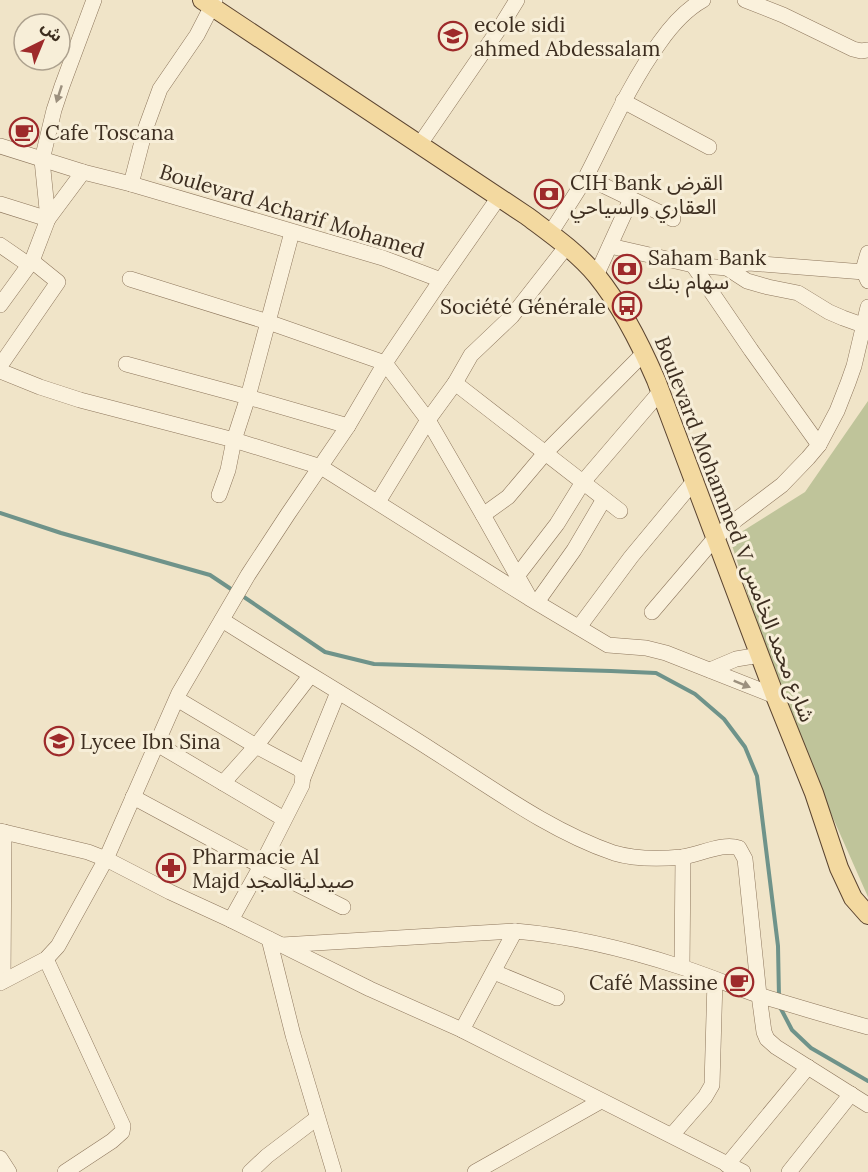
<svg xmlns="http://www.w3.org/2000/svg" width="868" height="1172" font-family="Lora,'Noto Sans Arabic',serif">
<rect width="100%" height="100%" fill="#f0e4c8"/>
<polygon fill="#bfc49a" points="868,401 868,897 794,730 765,649 730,539 805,492"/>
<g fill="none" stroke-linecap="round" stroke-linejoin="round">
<g stroke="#6f938a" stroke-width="4">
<polyline points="0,513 61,533 210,575 234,591"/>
<polyline points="241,595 325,652 374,664 611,671 656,673 695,694 724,719 745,747 757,776 778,946 779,997"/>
<polyline points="780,1007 792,1030 811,1048 868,1081"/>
</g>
<g stroke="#8d765c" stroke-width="16">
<g id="minor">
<polyline points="745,0 783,15 853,49 861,51 868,50"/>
<polyline points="623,101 709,147"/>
<polyline points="420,144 501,26 517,0"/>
<polyline points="0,146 83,172 131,184 383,258 441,280"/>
<polyline points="586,177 673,219"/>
<polyline points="131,184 145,130 160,89 197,35 215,0"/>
<polyline points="0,204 48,219"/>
<polyline points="48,219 42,160 54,110 62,86 94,0"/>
<path d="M 550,234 C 562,214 576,195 587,175 C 610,130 630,83 660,42 C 672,25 685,10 703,0"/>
<polyline points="0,245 29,265"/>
<polyline points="610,246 693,265 727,268 749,263 864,272"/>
<polyline points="868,253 863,270 868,281"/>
<polyline points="693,265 751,350 819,445"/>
<polyline points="727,268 747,281 768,287 798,293 829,312 843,318 868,327"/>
<polyline points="596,276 631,199"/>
<polyline points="130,279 268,322 385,363 428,420 483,515 528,595"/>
<polyline points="0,305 32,261"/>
<polyline points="126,364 248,397 348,426"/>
<polyline points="0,366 58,282 32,261 48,219 83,172"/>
<polyline points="0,371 40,387 80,400 234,440 321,467 529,598 608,645 646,648 666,653 775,696"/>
<polyline points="455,383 620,511"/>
<polyline points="219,495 228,470 234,440 248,397 292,232"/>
<polyline points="378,502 428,420 455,383 471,355 512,316 566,247"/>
<polyline points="483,515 508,497 546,452 644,353"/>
<polyline points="517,576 557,524 583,482 660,392"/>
<polyline points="537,602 574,550 604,499"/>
<polyline points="652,612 715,538 737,519 782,485 808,458 819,445 837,411 848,383 854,366 868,307"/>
<path d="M 222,620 C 293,665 365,707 435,752 C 492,788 550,831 614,853 C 634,859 661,859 682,857 C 699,855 723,842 739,848 L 745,859 L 759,995 L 764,1032 L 767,1039 L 776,1047 L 868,1105"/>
<polyline points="579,627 631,557 695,480"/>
<polyline points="710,670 736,659 760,655"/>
<polyline points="177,699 256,746 299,769 303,774 302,785 261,866 231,920"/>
<polyline points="157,744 284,819"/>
<polyline points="303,778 338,692"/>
<polyline points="223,783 256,746 310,676"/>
<polyline points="133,797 261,866 343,907"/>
<polyline points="0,831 88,852 106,859 170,892 231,920 370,989 462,1030 743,1172"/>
<polyline points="269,939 293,1035 334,1172"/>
<path d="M 282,945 L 515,931 C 573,936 626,949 681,967 C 707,975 732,986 758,995 C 795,1006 831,1017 868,1027"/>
<polyline points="46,959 123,1126 122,1132 112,1141 65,1172"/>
<polyline points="682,967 683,857"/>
<polyline points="494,972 557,998"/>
<polyline points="3,981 4,832"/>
<polyline points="0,983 46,959 58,946 106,859 179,693 248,575 288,514 348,426 385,363 441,280 499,197"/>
<polyline points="462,1030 515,931"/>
<polyline points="672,1135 705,1097 712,1085 715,980"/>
<polyline points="0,1158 9,1172"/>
<polyline points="727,1165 808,1067"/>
<polyline points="250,1172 267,1156 317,1118"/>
<polyline points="475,1172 601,1101"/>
<polyline points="789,1172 851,1094"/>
</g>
</g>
<g stroke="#5b4430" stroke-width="20">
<path id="major" d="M 202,0 L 527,216 C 551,234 577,252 597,276 C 622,307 640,343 656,380 L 775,696 L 814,793 L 839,868 L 853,898 L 868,915"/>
</g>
<use href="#minor" stroke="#faf1dc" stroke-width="15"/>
<use href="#major" stroke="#f3d9a0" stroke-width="18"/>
</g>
<defs><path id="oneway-solid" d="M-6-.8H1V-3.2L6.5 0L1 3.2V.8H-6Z" transform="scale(1.5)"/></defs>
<g fill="#9c907e">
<use href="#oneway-solid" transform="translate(59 94) rotate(108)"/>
<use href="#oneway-solid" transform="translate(742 684) rotate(22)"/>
</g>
<defs>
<g id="school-ring" transform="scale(1.5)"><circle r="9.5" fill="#f7eed8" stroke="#9e2a2b" stroke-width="1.5"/><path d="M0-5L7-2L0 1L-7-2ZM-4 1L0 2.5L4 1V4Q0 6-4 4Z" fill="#9e2a2b"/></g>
<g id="cafe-ring" transform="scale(1.5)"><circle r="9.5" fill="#f7eed8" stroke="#9e2a2b" stroke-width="1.5"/><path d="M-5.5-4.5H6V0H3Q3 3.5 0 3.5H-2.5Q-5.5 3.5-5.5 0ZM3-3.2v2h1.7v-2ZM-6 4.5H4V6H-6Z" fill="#9e2a2b"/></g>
<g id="bank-ring" transform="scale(1.5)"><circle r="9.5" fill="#f7eed8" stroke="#9e2a2b" stroke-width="1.5"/><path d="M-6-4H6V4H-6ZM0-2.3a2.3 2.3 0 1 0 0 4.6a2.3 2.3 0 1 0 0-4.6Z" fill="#9e2a2b"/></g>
<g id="bus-ring" transform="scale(1.5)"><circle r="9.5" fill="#f7eed8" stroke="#9e2a2b" stroke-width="1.5"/><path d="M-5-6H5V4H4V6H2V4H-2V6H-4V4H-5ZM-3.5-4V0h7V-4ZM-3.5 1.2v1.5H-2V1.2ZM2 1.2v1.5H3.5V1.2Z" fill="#9e2a2b"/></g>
<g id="university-ring" transform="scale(1.5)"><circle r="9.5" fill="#f7eed8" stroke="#9e2a2b" stroke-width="1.5"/><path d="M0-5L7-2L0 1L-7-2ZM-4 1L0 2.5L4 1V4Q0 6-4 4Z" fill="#9e2a2b"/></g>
<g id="pharmacy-ring" transform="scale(1.5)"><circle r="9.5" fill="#f7eed8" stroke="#9e2a2b" stroke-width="1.5"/><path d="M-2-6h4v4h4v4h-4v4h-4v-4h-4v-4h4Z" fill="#9e2a2b"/></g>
</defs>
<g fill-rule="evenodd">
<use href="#school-ring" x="453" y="36"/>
<use href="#cafe-ring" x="24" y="132"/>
<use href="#bank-ring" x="549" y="194"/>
<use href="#bank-ring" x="627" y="269"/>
<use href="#bus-ring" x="627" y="306"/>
<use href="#university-ring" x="59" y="741"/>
<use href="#pharmacy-ring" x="171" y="868"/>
<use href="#cafe-ring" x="739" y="982"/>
</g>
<g text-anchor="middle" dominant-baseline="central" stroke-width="6" stroke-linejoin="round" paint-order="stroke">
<g font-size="21" fill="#3d2e20" stroke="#f7eed8" text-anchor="start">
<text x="474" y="24">ecole sidi<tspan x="474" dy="24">ahmed Abdessalam</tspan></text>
<text x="45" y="132">Cafe Toscana</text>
<text x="570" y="182">CIH Bank القرض<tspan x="570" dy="24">العقاري والسياحي</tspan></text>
<text x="648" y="257">Saham Bank<tspan x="648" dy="24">سهام بنك</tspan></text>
<text x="606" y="306" text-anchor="end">Société Générale</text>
<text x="80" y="741">Lycee Ibn Sina</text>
<text x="192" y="856">Pharmacie Al<tspan x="192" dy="24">Majd صيدليةالمجد</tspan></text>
<text x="718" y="982" text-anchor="end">Café Massine</text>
</g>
<g font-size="21" fill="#3d2e20" stroke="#f7eed8">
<text transform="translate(292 211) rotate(17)">Boulevard Acharif Mohamed</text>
<text transform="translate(735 529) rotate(69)">Boulevard Mohammed V شارع محمد الخامس</text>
</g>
</g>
<g transform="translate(42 42) rotate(43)"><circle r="28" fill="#f7eed8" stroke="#ada18e" stroke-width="1.5"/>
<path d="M0-4.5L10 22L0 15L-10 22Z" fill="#9e2a2b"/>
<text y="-9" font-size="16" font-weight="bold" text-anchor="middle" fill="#3d2e20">ش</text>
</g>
</svg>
